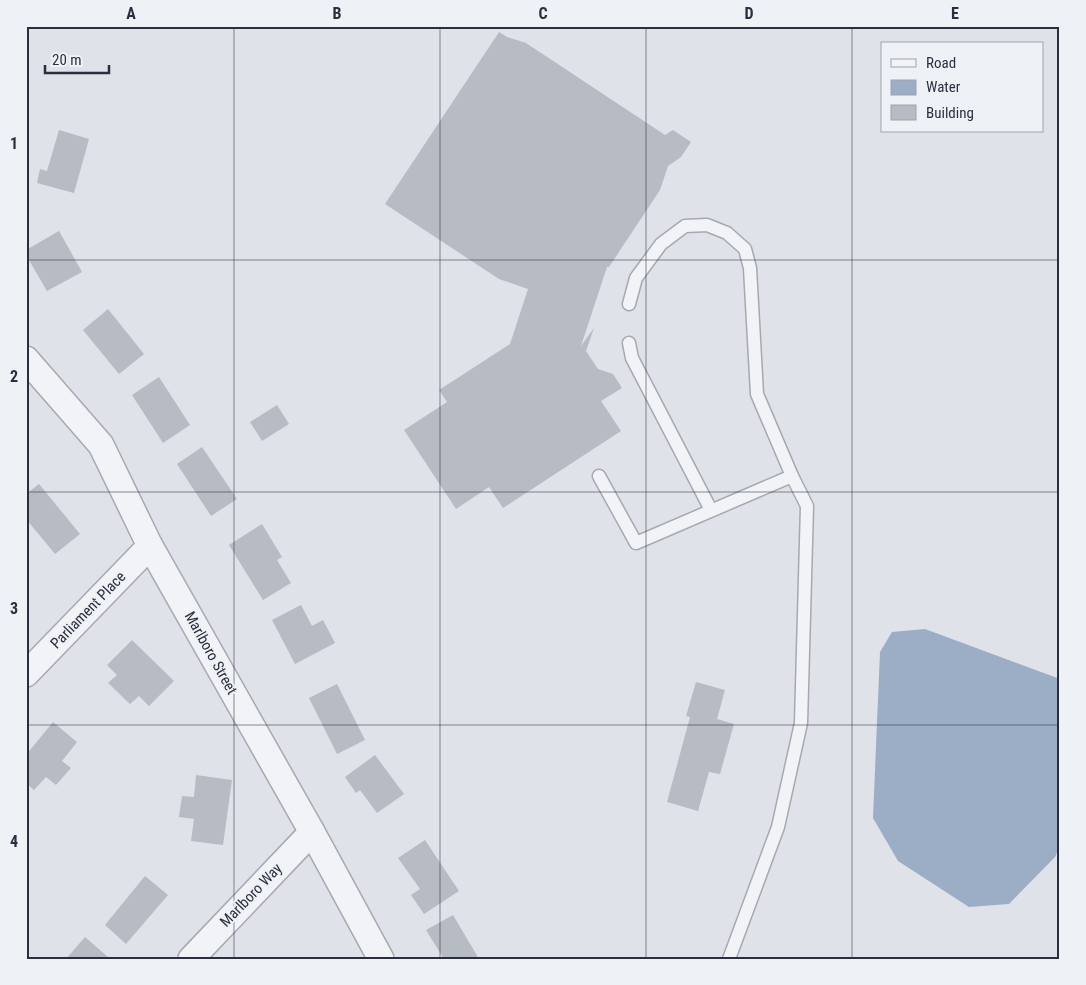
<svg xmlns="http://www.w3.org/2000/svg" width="1086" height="985" font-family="'Roboto Condensed',sans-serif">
<rect width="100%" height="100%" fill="#dfe2e8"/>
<polygon fill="#9baec6" points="925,629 1060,679 1060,846 1055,857 1009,904 969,907 898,861 873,818 880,652 892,632"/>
<g fill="#b6bbc4">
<polygon points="499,32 507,37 526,43 665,135 673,130 691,142 681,157 668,166 660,190 609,267 607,267 581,346 594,328 586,351 598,369 613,374 622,388 601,401 621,431 503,508 489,487 456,509 404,430 447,402 439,390 510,344 528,289 499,279 385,204"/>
<polygon points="59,130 89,139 74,193 37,183 40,169 47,171"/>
<polygon points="59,231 82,272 47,291 26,255 26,250"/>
<polygon points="108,309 144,354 119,374 83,330"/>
<polygon points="159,377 190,425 163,443 132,395"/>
<polygon points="277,405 289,424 262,441 250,422"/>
<polygon points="202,447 237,499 211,516 177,464"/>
<polygon points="39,484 80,534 55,554 26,519 26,494"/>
<polygon points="262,524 282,557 277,560 291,583 263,600 229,545"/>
<polygon points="301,605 312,626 323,620 335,643 295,664 272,620"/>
<polygon points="132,640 174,681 149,706 139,696 130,704 108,683 117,675 107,665"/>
<polygon points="696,682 725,690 717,719 734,724 720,774 709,772 698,811 667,802 690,717 686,716"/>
<polygon points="337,684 365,740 337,754 309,698"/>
<polygon points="53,722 77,742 62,761 71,768 56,785 46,777 34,790 26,783 26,755"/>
<polygon points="375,755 404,794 377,813 360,790 356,793 345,777"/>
<polygon points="196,775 232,780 223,845 191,841 194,819 179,817 182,796 194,797"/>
<polygon points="425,840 459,891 424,914 411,895 420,889 398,858"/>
<polygon points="145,876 168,895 126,944 105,925"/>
<polygon points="453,915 479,959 444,959 426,930"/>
<polygon points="85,937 109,958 108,959 66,959"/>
</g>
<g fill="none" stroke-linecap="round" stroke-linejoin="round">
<g stroke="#a5a9b2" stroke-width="15">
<g id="service">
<polyline points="629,304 636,278 661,244 685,226 707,225 727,233 745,249 750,268 757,394 792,476"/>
<polyline points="629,343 632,358 711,510"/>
<polyline points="599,476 636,543 792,476 807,506 801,723 778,827 729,959"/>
</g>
</g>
<g stroke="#a5a9b2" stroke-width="28">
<g id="minor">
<polyline points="26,359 101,445 150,546 312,832 381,959"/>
<polyline points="26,674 150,546"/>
<polyline points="191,959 312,832"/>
</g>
</g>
<use href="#service" stroke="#f1f3f6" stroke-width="12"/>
<use href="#minor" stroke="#f1f3f6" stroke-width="25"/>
</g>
<path fill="none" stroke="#292f3e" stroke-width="1" stroke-opacity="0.55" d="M 234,26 L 234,959M 440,26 L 440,959M 646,26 L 646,959M 852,26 L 852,959M 26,260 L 1060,260M 26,492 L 1060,492M 26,725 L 1060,725"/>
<g text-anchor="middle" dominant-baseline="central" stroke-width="4" stroke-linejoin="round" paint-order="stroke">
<g font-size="15" fill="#292f3e" stroke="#eef1f5">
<text transform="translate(88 610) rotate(-46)">Parliament Place</text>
<text transform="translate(211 653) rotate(61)">Marlboro Street</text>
<text transform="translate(251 895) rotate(-46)">Marlboro Way</text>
</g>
</g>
<rect width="1086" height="985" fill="none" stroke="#eef1f5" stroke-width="55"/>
<rect x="881" y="42" width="162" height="90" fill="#eef1f5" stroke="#9fa3ac"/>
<rect x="891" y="59" width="25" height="8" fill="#f1f3f6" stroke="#9fa3ac"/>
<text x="926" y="68" font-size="15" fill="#292f3e">Road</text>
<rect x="891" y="80" width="25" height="15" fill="#9baec6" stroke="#9fa3ac"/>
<text x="926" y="92" font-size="15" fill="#292f3e">Water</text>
<rect x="891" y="105" width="25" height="15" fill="#b6bbc4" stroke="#9fa3ac"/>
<text x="926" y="118" font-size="15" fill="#292f3e">Building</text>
<path d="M45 65v8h64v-8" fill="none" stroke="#292f3e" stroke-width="2.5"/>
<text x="52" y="65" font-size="15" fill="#292f3e" stroke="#eef1f5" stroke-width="4" paint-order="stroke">20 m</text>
<rect x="28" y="28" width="1030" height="930" fill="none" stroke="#292f3e" stroke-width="2"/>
<g font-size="16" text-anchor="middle" font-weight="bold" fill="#292f3e">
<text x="131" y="19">A</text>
<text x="337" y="19">B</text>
<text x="543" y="19">C</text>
<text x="749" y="19">D</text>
<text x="955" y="19">E</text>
<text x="14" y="149">1</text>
<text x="14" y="382">2</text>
<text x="14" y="614">3</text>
<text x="14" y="847">4</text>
</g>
</svg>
